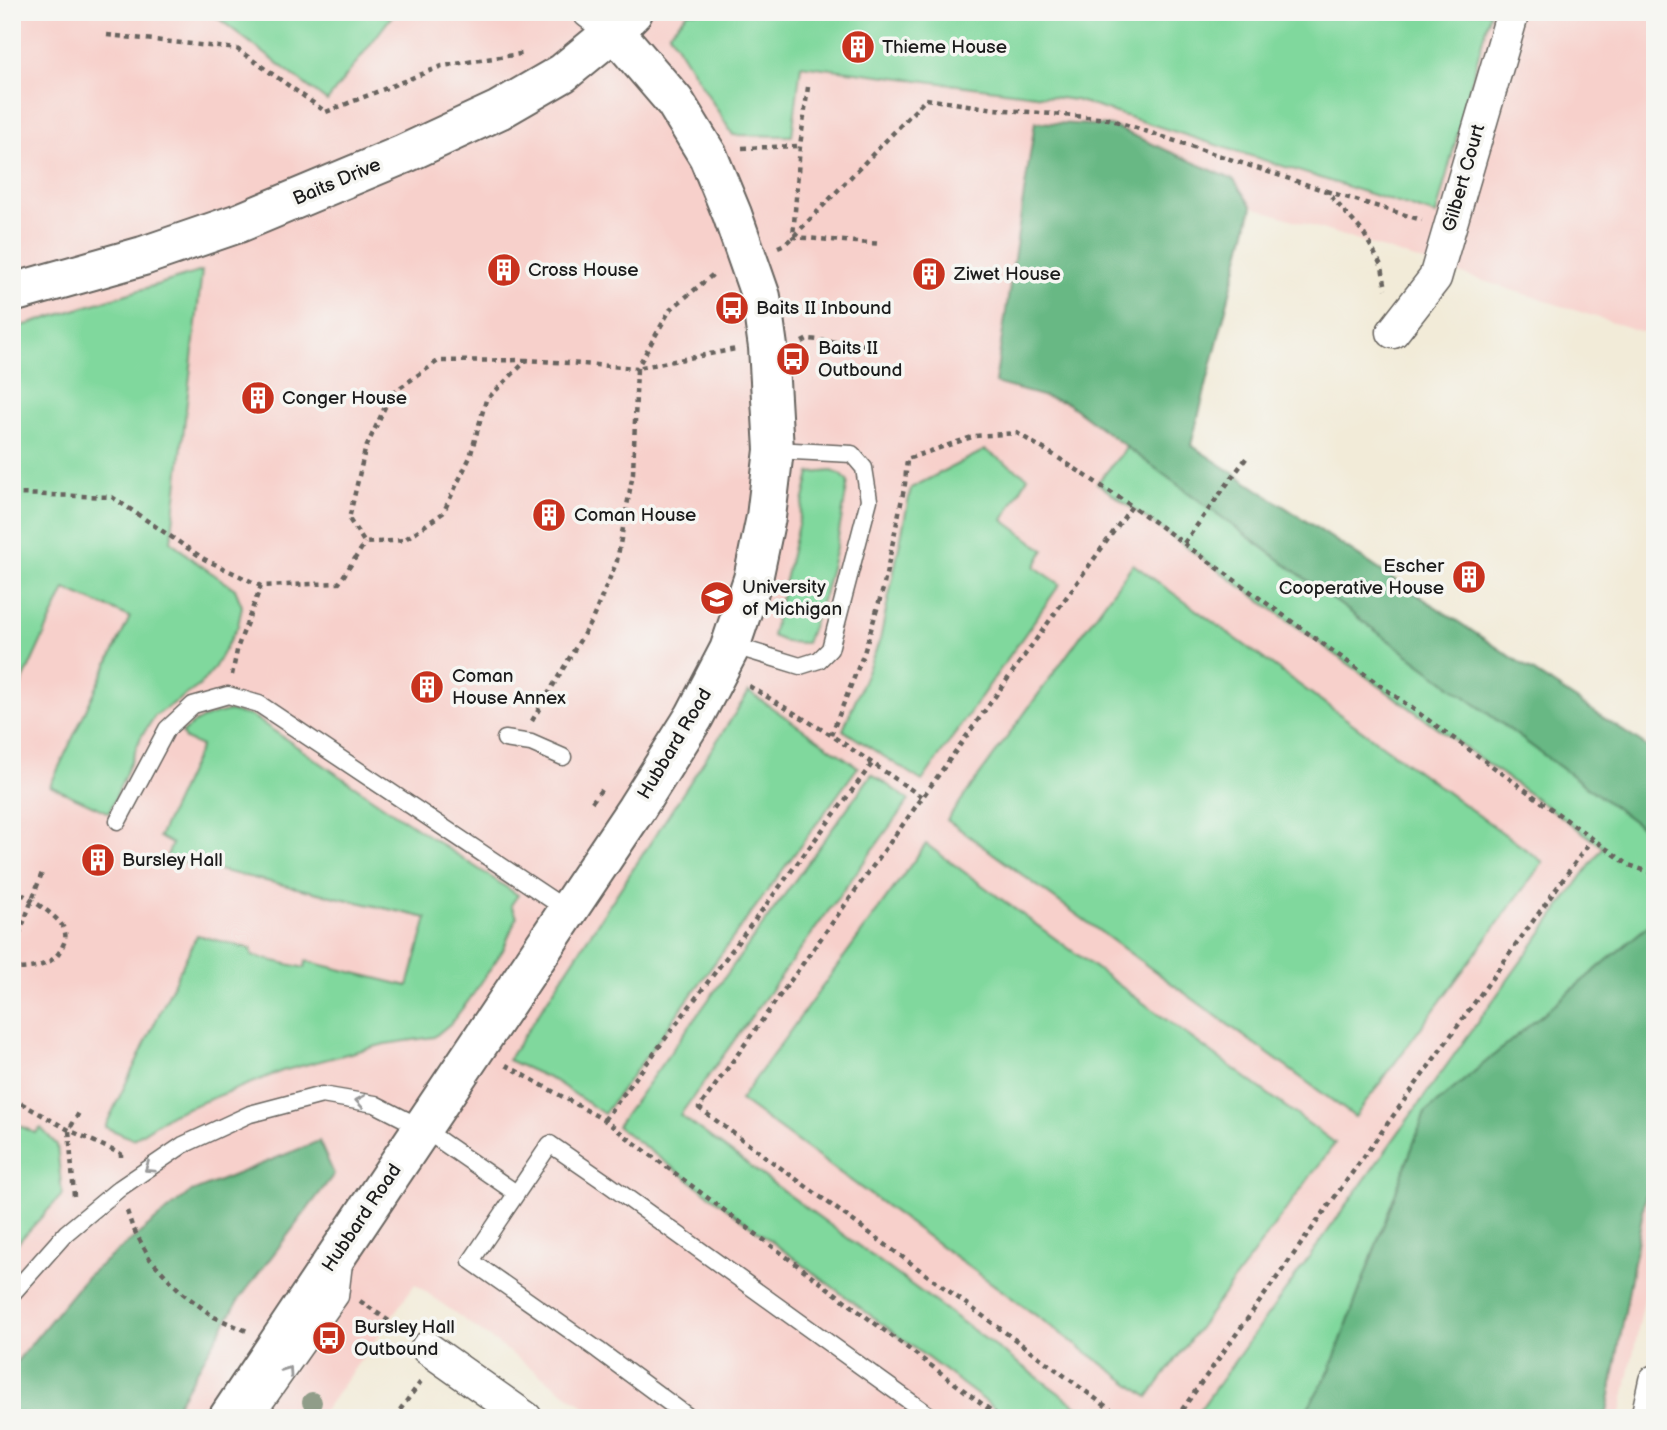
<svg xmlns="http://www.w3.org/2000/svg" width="1667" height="1430" font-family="'Balsamiq Sans',sans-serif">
<rect width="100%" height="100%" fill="#f6f6f2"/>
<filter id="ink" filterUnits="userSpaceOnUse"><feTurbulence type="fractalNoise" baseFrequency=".0143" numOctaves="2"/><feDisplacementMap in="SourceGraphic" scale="14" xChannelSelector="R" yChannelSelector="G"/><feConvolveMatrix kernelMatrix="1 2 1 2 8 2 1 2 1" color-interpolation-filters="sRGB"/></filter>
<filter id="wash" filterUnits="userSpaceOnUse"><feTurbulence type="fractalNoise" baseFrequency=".00686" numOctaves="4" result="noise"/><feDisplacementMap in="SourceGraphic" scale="28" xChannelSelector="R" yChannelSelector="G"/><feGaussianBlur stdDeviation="1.57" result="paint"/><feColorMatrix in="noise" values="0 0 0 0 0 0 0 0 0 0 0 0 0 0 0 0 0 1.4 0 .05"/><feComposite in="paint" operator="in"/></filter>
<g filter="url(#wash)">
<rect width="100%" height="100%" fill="#f2ebd8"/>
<polygon fill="#f7d0cb" points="12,12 1655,12 1655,336 1253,207 1190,444 1655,752 1655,1247 1620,1418 600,1418 415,1284 319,1418 12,1418"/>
<g fill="#80d89d" stroke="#4e7a5c" stroke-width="2">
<polygon points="210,12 395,12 327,101"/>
<polygon points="689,12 1490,12 1436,215 1075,100 801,65 792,136 733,135 669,33"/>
<polygon points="202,271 171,541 193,560 235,589 242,606 238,626 213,670 199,686 155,716 141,737 109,813 50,786 130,617 65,589 12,705 12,329"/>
<polygon points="1127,447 1655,837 1655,920 1425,1113 1330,1370 1302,1418 1194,1418 1603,847 1097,483"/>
<polygon points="985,450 1028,477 1003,520 1044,550 1035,567 1060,584 922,781 843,730 880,640 911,488"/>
<polygon points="832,471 842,475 848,482 836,548 824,595 806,643 786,642 772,636 810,473"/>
<polygon points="1133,564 1543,862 1355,1117 947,820"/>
<polygon points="749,692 858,767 604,1114 555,1081 508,1060"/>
<path d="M 228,711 L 252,716 L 391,811 L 518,895 L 511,905 L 517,916 L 503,950 L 472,996 L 451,1023 L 434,1037 L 385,1044 L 282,1071 L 172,1114 L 133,1139 L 105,1127 L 197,935 L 251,949 L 252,956 L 305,968 L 306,961 L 408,986 L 427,918 L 166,858 L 172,844 L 159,837 L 201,746 L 185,739 L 182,733 C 195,720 209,715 228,711 Z"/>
<polygon points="872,774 909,800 680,1115 1093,1418 1008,1418 617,1126"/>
<polygon points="926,844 1335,1143 1148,1397 740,1100"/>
<polygon points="12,1122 35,1133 41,1128 57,1145 62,1195 12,1249"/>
</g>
<g fill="#68b884" stroke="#426a50" stroke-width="2">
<polygon points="1035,122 1112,126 1234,180 1252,207 1191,445 1655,752 1655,837 1067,403 995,383"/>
<polygon points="1655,920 1655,1143 1606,1418 1302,1418 1330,1370 1425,1113"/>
<polygon points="319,1141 334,1174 238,1301 169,1418 12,1418 12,1367 87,1276 189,1193"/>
</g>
</g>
<g filter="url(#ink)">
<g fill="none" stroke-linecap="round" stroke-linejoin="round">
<g stroke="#67645e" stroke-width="19">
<g id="lane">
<polyline points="731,645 800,666 819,660 830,649 869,500 864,468 852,454 774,450"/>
<polyline points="505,739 531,743 563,757"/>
<polyline points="118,821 167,729 193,705 228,695 259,704 567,910"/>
<polyline points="12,1294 66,1233 120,1188 183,1145 250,1114 322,1095 375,1104 422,1128 516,1193"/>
<polyline points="242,1416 267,1401 340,1297 344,1263"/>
<polyline points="690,1418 598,1350 471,1261 550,1144 608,1184 933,1418"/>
</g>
</g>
<g stroke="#67645e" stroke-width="35">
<g id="street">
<polyline points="589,12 614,31"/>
<polyline points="1393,332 1435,278 1513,12"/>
<polyline points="427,1348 526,1418"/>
<polyline points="1647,1418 1655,1381"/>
</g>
</g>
<g stroke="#67645e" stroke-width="42">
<g id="secondary">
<polyline points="12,293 143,256 239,223 404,154 499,110 563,73 614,31 633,12"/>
<polyline points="228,1418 636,809 694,717 729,650 753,579 766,517 774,450 768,347 761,297 732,214 708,156 675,102 614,31"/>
</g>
</g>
<g stroke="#67645e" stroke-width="4.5" stroke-dasharray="5 5" stroke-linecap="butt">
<polyline points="107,35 237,49 326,112 442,66 526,53"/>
<polyline points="808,87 800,146 793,237 882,244"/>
<polyline points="742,148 800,146"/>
<polyline points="1326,191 1422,220"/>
<polyline points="778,247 785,244 793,237 926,99 995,109 1109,119 1326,191 1363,232 1382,267 1386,289"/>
<polyline points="802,342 808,339 866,345"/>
<polyline points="527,360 438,361 391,394 365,450 349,519 365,543 404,540 443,513 470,457 486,400 527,360 637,368 670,310 716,272"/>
<polyline points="12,496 17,494 112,497 204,559 261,586 339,583 365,543"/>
<polyline points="1184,543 1247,457"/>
<polyline points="232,675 238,646 261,586"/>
<polyline points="749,686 831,735 922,797"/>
<polyline points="532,721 592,620 617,561 633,473 637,368 736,349"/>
<polyline points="831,735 864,653 883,589 905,484 907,459 975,436 1017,433 1057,457 1132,506"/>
<polyline points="592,802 604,786"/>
<path d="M 12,889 C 25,895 59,916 64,929 C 66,934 66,940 63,945 C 55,966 33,969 12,969"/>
<polyline points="12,964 19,935 43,870"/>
<polyline points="506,1065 604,1120 1001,1418"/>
<polyline points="12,1100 15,1100 69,1130 121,1154 121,1161"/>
<polyline points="604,1120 872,764"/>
<polyline points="74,1196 69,1130 80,1111"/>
<polyline points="127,1211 132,1226 150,1259 181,1292 214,1317 247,1331"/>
<polyline points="360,1301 402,1330"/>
<polyline points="394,1418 422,1380"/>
<polyline points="1122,1418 699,1108 1132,506 1629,865 1655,874"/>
<polyline points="1176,1418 1592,839"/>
</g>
<use href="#lane" stroke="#fff" stroke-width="16"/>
<use href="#street" stroke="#fff" stroke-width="32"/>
<use href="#secondary" stroke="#fff" stroke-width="38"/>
</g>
<circle fill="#909d89" cx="312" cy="1402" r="10"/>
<defs><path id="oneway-chevron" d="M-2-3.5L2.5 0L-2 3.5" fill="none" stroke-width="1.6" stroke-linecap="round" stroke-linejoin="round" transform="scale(1.75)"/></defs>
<g stroke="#999">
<use href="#oneway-chevron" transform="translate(360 1101) rotate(-170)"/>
<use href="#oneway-chevron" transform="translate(149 1168) rotate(146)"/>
<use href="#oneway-chevron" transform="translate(288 1371) rotate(-55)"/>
</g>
</g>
<defs>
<g id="building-disc" transform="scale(1.75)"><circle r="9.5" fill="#c8321e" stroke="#f6f6f2"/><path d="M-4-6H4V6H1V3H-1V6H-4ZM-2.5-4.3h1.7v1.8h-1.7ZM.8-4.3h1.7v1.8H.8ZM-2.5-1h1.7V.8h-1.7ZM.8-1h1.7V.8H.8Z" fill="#fff"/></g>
<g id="bus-disc" transform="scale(1.75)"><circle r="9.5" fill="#c8321e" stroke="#f6f6f2"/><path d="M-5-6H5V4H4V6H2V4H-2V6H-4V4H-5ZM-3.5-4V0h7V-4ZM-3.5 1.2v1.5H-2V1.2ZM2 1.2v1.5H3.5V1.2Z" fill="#fff"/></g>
<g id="university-disc" transform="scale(1.75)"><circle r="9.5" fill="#c8321e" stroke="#f6f6f2"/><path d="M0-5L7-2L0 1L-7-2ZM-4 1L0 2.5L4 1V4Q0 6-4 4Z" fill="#fff"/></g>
</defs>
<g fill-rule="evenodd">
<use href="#building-disc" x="858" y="47"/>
<use href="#building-disc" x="504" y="270"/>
<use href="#building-disc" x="929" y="274"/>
<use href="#bus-disc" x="732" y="308"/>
<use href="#bus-disc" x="793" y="359"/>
<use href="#building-disc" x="258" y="398"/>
<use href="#building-disc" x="549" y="515"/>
<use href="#building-disc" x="1469" y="577"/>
<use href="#university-disc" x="717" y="598"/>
<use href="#building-disc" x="427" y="687"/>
<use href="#building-disc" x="98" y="860"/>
<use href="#bus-disc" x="329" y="1338"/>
</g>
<g text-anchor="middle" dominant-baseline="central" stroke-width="7" stroke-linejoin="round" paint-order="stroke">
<g font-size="19" fill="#1c1c1c" stroke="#f6f6f2" text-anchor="start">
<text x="882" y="47">Thieme House</text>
<text x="528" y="270">Cross House</text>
<text x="954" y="274">Ziwet House</text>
<text x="756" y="308">Baits II Inbound</text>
<text x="818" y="348">Baits II<tspan x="818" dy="22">Outbound</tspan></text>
<text x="282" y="398">Conger House</text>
<text x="574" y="515">Coman House</text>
<text x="1444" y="566" text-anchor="end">Escher<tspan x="1444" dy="22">Cooperative House</tspan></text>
<text x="742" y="587">University<tspan x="742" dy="22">of Michigan</tspan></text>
<text x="452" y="676">Coman<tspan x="452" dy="22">House Annex</tspan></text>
<text x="122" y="860">Bursley Hall</text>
<text x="354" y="1327">Bursley Hall<tspan x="354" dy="22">Outbound</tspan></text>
</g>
<g font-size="19" fill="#1c1c1c" stroke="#f6f6f2">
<text transform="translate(1464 178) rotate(-74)">Gilbert Court</text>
<text transform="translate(337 182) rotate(-23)">Baits Drive</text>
<text transform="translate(675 744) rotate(-59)">Hubbard Road</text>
<text transform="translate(362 1218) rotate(-56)">Hubbard Road</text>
</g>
</g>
<rect width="1667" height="1430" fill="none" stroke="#f6f6f2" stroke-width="42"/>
</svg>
